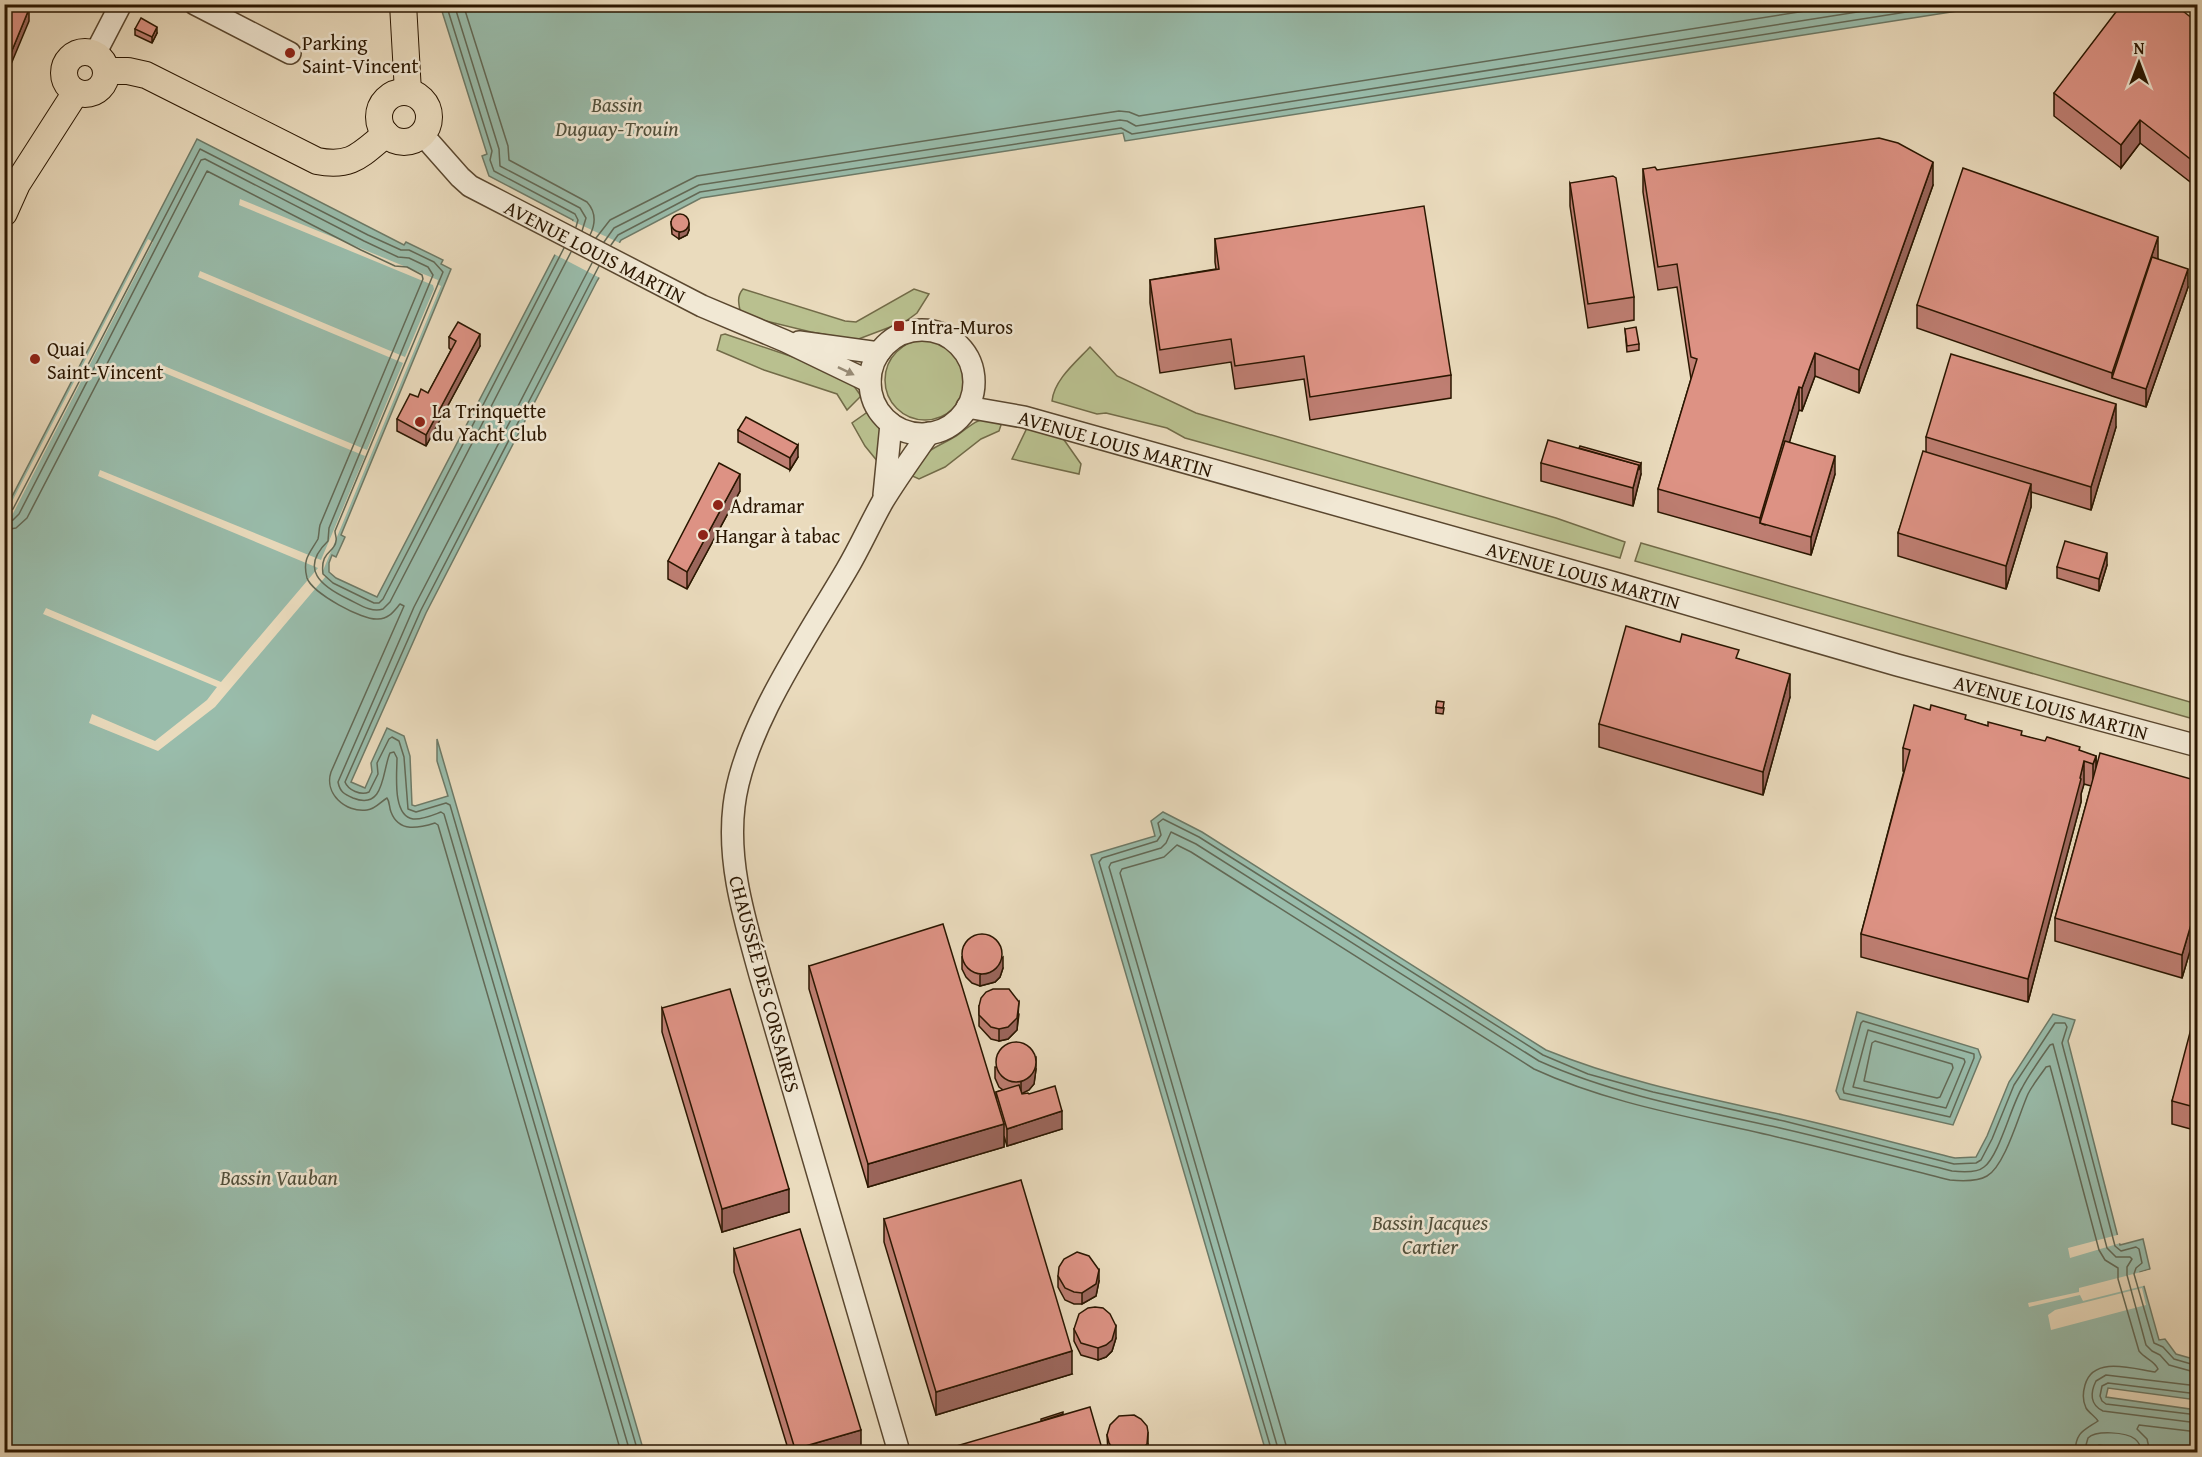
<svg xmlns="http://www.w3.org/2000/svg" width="2202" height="1457" font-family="'Gentium Book Plus',serif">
<rect width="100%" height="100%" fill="#eadbbd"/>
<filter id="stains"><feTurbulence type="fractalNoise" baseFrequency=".00333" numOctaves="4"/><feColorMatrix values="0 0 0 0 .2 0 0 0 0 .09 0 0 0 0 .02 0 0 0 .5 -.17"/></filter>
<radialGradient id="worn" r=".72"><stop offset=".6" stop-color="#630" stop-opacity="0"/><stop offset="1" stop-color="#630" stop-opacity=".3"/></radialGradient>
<g fill="#b9c08f" stroke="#726b48" stroke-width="1.5">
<path d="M 743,289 L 845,321 L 856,322 L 914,289 L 929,294 L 917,313 L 906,321 L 856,340 L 811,332 L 741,315 C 739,305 736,297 743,289 Z"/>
<polygon points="725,334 846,375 861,396 847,410 837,394 764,370 717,350 721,335"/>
<circle cx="925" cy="380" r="40"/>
<path d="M 1090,347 L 1117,376 L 1196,413 L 1556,518 L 1625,542 L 1620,558 L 1185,438 L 1167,428 L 1106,413 L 1097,414 L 1052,401 C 1054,380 1076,362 1090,347 Z"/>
<path d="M 869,411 C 887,432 887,437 878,462 L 865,446 L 852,423 Z"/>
<path d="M 989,417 L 1003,419 L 999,431 L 981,439 L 945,467 L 919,479 L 910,475 C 926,447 931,451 956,436 C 970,427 971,422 989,417 Z"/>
<polygon points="1027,428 1062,437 1081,464 1079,474 1012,459"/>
<polygon points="1641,543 2197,704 2197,720 1635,561"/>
</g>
<g fill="#99bcab" stroke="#6d7a67" stroke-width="1.5">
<polygon points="440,5 1996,5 1125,141 1123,133 701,198 621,240 597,281 426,613 351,782 365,788 372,772 371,763 387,728 404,736 410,756 412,805 415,806 448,796 437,761 437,739 644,1452 8,1452 4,1429 4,512 197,139 404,245 406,242 443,260 441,264 451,269 341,535 345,537 336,557 332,555 329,563 329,572 336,578 377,597 573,220 489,176 482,156 487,154"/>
<path d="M 1163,812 L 1202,832 L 1546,1050 C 1622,1081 1702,1097 1783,1115 C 1841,1128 1898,1144 1955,1158 L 1976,1157 L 1987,1136 L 2009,1082 L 2053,1014 L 2075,1020 L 2068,1041 L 2120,1245 L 2143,1239 L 2150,1269 L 2140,1272 L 2159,1340 L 2165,1339 L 2176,1354 L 2197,1360 L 2197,1400 L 2108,1388 L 2106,1397 L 2197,1410 L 2197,1452 L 2147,1452 L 2099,1445 L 2097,1452 L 1266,1452 L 1091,855 L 1155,836 L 1151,821 Z"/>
<polygon points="1857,1012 1978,1049 1981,1057 1953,1125 1840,1099 1836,1091"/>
</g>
<g fill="#eadbbd">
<polygon points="240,199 438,280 437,284 441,286 322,573 326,576 215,707 158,751 89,723 92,714 155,741 207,700 217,687 43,614 46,608 221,682 318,568 98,476 100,470 321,560 365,456 155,369 157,363 367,450 403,363 198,277 200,271 405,357 434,289 433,285 423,281 239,205"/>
<polygon points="568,219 622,244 602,279 552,253"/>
<polygon points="148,239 153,242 5,529 5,515"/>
<polygon points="2121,1234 2122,1241 2144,1236 2070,1258 2068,1248"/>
<polygon points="2153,1269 2143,1274 2147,1285 2083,1301 2080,1295 2029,1307 2028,1303 2079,1292 2079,1288"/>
<polygon points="2142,1288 2146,1305 2051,1330 2048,1315 2055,1310"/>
</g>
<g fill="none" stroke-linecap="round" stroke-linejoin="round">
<g stroke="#626956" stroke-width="1.5">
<polyline points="446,4 492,151 490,160 494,171 575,214 578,220 576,227"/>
<polyline points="454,4 499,149 500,166 580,208 586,218 582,231"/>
<path d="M 463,4 L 508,146 L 509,160 L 587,202 C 596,212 596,223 590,235"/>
<polyline points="596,238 610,220 697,176 1119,111 1129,112 1139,116 1850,4"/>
<polyline points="604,242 614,228 699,185 1120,120 1127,121 1136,126 1908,4"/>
<polyline points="611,245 618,235 700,192 1121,128 1132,134 1957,4"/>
<path d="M 592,263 L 414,607 L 338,782 C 340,792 344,794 353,798 C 385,811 382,771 390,753 L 394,752 L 397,758 C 397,774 392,816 413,819 C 422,820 433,815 441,812 L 444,814 L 630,1452"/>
<path d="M 599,266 L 421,610 L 345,782 C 348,790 361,796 369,792 L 378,774 L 377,763 L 389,739 L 392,737 L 399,741 L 404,757 L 408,809 L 416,812 L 446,803 L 450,805 L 638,1452"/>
<path d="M 4,513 L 13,509 L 200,149 L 368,235 L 401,250 L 409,250 L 434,262 L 443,272 L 335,531 C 335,535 337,538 336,541 C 335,553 320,550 323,574 L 333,583 L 374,603 L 379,603 L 383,599 L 564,248"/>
<path d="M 4,521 L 13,520 L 19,514 L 201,160 L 205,159 L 364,241 L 398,257 L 409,258 L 428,267 L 433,275 L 329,528 L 328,541 C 299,569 321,586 348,599 C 359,604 371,613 383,609 L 390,602 L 571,252"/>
<path d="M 4,530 L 16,528 L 27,518 L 207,171 L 361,250 L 395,266 L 407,267 L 422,275 L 423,279 L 320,525 C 319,529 319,535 318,539 C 310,553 302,559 307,578 C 312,593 363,621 378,619 C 389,619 394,611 400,604 L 404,606 L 331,772 C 324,793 345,813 367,810 C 376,809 380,802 387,798 C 390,802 389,807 391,812 C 399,833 419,828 435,823 L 438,825 L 621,1452"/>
<polygon points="1863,1021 1974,1054 1974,1058 1950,1117 1844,1093 1843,1089 1861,1023"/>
<polygon points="1868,1030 1964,1059 1965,1062 1946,1108 1853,1087"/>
<polygon points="1875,1041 1952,1064 1953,1068 1940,1097 1937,1098 1864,1081 1872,1043"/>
<path d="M 2198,1386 L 2106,1375 L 2096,1381 C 2090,1393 2090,1405 2103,1411 L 2198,1423"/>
<polyline points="2198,1394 2108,1383 2102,1386 2100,1396 2102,1401 2106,1404 2198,1415"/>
<polyline points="1272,1452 1099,862 1102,858 1157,841 1161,835 1158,823 1163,819 1199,837 1543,1055 1588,1074 1653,1092 1784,1121 1954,1164 1976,1163 1981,1160 1992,1139 2014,1085 2055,1023 2065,1023 2067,1027 2062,1043 2115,1246 2121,1251 2136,1247 2139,1249 2142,1263 2136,1268 2134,1274 2154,1343 2163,1347 2174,1359 2198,1366"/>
<path d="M 1279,1452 L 1109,867 L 1111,863 L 1161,848 L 1166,843 L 1171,832 L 1196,844 L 1539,1061 C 1615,1095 1698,1110 1780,1128 C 1837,1141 1895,1157 1952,1171 C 1961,1172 1977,1173 1984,1167 C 1999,1156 2011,1106 2022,1088 C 2030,1073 2040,1059 2050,1045 L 2053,1044 L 2107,1248 L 2116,1257 L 2130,1257 L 2132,1259 L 2127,1267 L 2127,1275 L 2146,1345 L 2152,1351 L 2160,1355 L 2169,1365 L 2198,1373"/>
<path d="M 1288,1452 L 1120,873 L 1122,869 L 1164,857 L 1177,845 L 1191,852 L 1534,1069 C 1612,1105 1698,1118 1781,1138 C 1837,1151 1894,1166 1950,1180 C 1961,1181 1977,1182 1987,1176 C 2005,1166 2019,1114 2028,1094 C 2033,1084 2040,1076 2046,1067 L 2050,1066 L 2099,1250 L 2105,1260 L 2118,1268 L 2118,1279 L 2139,1351 C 2145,1359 2154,1360 2158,1369 L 2155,1372 C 2134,1369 2093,1355 2085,1385 C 2083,1392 2082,1400 2086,1408 C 2089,1413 2095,1416 2098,1421 C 2083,1431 2076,1432 2075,1452"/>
<path d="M 2084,1452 L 2088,1438 C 2096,1430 2126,1432 2135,1439 C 2140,1443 2141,1447 2141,1452"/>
<polyline points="2150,1452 2147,1439 2137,1429 2139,1425 2198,1432"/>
</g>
<g stroke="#5a472f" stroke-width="24">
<g id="minor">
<polyline points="195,4 290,53"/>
<polyline points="95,54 121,4"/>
<path id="s1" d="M 422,134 L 460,177 L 470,186 L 702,306 L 785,341 L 870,382"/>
<circle cx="922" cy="382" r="52"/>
<polyline points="799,342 879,353"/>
<path id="s2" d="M 967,407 L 1024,417 L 1622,585 L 1897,665 L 2198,746"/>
<polyline points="884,495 891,424"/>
<path d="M 899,1452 L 760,975 C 745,920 727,864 734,806 C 743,729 808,636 847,569 C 860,547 870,524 883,501 C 897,478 913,456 929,433"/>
</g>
</g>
<g stroke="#2a1600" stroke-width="28">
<g id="major">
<polyline points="403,4 408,92"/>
<circle cx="85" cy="73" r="21"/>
<path d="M 106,71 L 128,71 L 146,75 L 317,161 C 352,168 361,154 386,134"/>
<circle cx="404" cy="117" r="25"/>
<polyline points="4,213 17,184 76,92"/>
</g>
</g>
<use href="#minor" stroke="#f1e8d4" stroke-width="21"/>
<use href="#major" stroke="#eadbbd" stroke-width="26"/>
</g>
<g fill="#be7e72" stroke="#2a1600" stroke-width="1.5">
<polygon points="2198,23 2198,188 2140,143 2121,168 2054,116 2054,93"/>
<polygon points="135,29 157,33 152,43 135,35"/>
<polygon points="1643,169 1657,170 1933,185 1859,393 1815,376 1802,411 1799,410 1789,443 1835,474 1811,555 1658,512 1658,489 1691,379 1677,287 1658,290 1643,192"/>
<polygon points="1570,183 1634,297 1634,320 1588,328 1570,206"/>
<polygon points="671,222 689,230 687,235 679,239 672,234"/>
<polygon points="1215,239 1451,375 1451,398 1310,420 1304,379 1235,389 1231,362 1160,373 1150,303 1150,280 1216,269 1215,262"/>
<polygon points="2158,259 2188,287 2146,407 2112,396 1917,328 1917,305"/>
<polygon points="1625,329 1639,344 1639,350 1627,352"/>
<polygon points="449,337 480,346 426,446 397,431 397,419 418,397 428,393 451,350 449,348"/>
<polygon points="2116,427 2091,510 2031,492 2031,507 2006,589 1898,556 1898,533 1926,452 1926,437"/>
<polygon points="738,430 798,457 790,470 738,442"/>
<polygon points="1541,463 1641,474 1633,506 1541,481"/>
<polygon points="740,491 687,589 668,579 668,561"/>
<polygon points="2107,565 2099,591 2057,578 2057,567"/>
<polygon points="1739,659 1790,697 1763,795 1599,747 1599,724"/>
<polygon points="1436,707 1444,708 1443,714 1436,713"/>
<polygon points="1930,710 2096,756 2096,769 2198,781 2198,924 2182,978 2055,941 2055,918 2091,786 2084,784 2081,794 2081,802 2028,1002 1861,957 1861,934 1904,771 1903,771 1903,748"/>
<polygon points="962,957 1003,968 1000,977 995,982 980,986 972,983 966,977 962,969"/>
<polygon points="809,966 996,1098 996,1092 1003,1090 999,1087 995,1078 995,1067 1036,1069 1034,1084 1029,1090 1022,1093 1022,1094 1029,1094 1062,1129 1007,1146 1004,1136 1004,1147 868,1187 809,989"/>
<polygon points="979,1006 1019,1014 1017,1030 1008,1039 999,1041 991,1039 979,1026"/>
<polygon points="662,1008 789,1212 722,1232 662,1032"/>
<polygon points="2198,1027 2198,1131 2172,1124 2172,1101"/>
<polygon points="884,1219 1072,1374 936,1415 884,1242"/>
<polygon points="734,1249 861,1452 789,1452 734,1272"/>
<polygon points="1058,1276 1099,1281 1096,1296 1082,1304 1074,1304 1065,1300 1058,1287"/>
<polygon points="1074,1329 1116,1338 1112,1351 1106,1357 1098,1360 1081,1355 1074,1341"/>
<polygon points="1107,1435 1148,1444 1147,1452 1108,1452"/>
</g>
<g fill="#9b665c" stroke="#2a1600" stroke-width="1.5">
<polygon points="29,9 29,21 4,81 4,70"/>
<polygon points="157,27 157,33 152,43 152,37"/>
<polygon points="2140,120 2140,143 2121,168 2121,145"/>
<polygon points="1933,162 1933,185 1859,393 1859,370"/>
<polygon points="689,224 689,230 687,235 679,239 679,233"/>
<polygon points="2158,237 2158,261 2112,378 2112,373"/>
<polygon points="2188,269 2188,287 2146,407 2146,389"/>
<polygon points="480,334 480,346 426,446 426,435"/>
<polygon points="1815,353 1815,376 1802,411 1802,388"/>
<polygon points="1799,387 1799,410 1765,525 1760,523 1760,518"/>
<polygon points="2116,404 2116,427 2091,510 2091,487"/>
<polygon points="798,445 798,457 790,470 790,458"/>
<polygon points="1835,456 1835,474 1811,555 1811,537"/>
<polygon points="1641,463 1641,474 1633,506 1633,488 1639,465"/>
<polygon points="740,474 740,491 687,589 687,572"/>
<polygon points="2031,484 2031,507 2006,589 2006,566"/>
<polygon points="2107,553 2107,565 2099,591 2099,579"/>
<polygon points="1790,674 1790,697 1763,795 1763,772"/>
<polygon points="2096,756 2096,779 2093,787 2093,764"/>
<polygon points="2084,761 2084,784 2081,794 2081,802 2028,1002 2028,979"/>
<polygon points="2198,901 2198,924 2182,978 2182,955"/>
<polygon points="1003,957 1003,968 1000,977 995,982 980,986 980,975"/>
<polygon points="1019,1002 1017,1030 1008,1039 999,1041 999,1029"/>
<polygon points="1036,1058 1036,1069 1034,1084 1029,1090 1021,1094 1021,1082"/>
<polygon points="1062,1111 1062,1129 1007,1146 1007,1129"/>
<polygon points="1004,1124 1004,1147 868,1187 868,1164"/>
<polygon points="789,1189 789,1212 722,1232 722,1209"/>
<polygon points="1099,1270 1099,1281 1096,1296 1082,1304 1082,1293"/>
<polygon points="1116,1326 1116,1338 1112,1351 1106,1357 1098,1360 1098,1348"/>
<polygon points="1072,1351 1072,1374 936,1415 936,1392"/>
<polygon points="861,1430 861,1452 795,1452 795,1449"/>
<polygon points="1148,1432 1148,1444 1147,1452 1138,1452"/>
</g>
<g fill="#dd9284" stroke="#2a1600" stroke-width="1.5">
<polygon points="4,4 27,4 29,9 4,70"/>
<polygon points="2122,4 2174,4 2198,23 2198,165 2140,120 2121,145 2054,93"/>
<polygon points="141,18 157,27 152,37 135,29"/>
<polygon points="1879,138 1898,143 1933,162 1859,370 1815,353 1802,388 1799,387 1760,518 1658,489 1697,359 1691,357 1677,264 1658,267 1643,169 1655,167 1657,170"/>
<polygon points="1963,168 2158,237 2112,373 1917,305"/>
<polygon points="1613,176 1616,178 1634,297 1588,304 1570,183"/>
<polygon points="1424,206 1451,375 1310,397 1304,356 1235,366 1231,339 1160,350 1150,280 1219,269 1215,239"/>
<circle cx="680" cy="223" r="9"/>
<polygon points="2152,257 2188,269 2146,389 2112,378"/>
<polygon points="458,322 480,334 426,435 397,419 410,394 418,397 421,389 428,393 456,341 449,337"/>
<polygon points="1636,327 1639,344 1627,346 1625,329"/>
<polygon points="1951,354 2116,404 2091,487 1926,437"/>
<polygon points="746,417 798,445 790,458 738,430"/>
<polygon points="1548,440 1639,465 1633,488 1541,463"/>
<polygon points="1785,441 1835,456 1811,537 1760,523"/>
<polygon points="1580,446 1641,463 1639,470 1639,465 1579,448"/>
<polygon points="1923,451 2031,484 2006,566 1898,533"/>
<polygon points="719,463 740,474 687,572 668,561"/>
<polygon points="2065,541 2107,553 2099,579 2057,567"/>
<polygon points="1626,626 1680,642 1682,634 1739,650 1736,658 1790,674 1763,772 1599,724"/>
<polygon points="1437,701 1444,702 1443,708 1436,707"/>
<polygon points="1914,705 1930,710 1931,705 1966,715 1965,719 1988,726 1988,722 2022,731 2021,735 2045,741 2047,737 2080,747 2079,750 2096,756 2093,764 2084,761 2080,778 2081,779 2028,979 1861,934 1910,750 1903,748"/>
<polygon points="2100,753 2198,781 2198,901 2182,955 2055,918"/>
<polygon points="943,924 1004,1124 868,1164 809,966"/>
<circle cx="982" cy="954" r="20"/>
<polygon points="730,989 789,1189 722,1209 662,1008"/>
<polygon points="993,989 1009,989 1019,1002 1017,1018 1008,1027 999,1029 991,1027 979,1015 979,1006 981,998 986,992"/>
<polygon points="2192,1025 2198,1027 2198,1108 2172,1101"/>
<circle cx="1016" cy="1062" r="20"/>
<polygon points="1019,1085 1022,1094 1028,1093 1029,1094 1055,1086 1062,1111 1007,1129 996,1092"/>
<polygon points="1021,1180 1072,1351 936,1392 884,1219"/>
<polygon points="800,1229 861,1430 795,1449 734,1249"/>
<polygon points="1077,1252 1089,1256 1099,1270 1096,1284 1082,1293 1074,1292 1065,1288 1058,1276 1059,1267 1064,1259"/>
<polygon points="1095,1307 1103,1308 1110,1314 1116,1326 1112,1340 1106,1345 1098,1348 1081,1343 1074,1329 1079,1314 1088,1308"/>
<polygon points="1090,1407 1103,1452 955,1452 953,1447"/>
<polygon points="1063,1412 1063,1414 1041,1421 1041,1419"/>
<polygon points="1134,1415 1141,1419 1147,1426 1148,1432 1147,1444 1138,1452 1118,1452 1113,1449 1109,1443 1107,1435 1110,1425 1119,1416"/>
</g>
<defs><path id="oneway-solid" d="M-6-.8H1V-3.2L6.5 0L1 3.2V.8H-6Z" transform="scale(1.5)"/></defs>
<use fill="#978a75" href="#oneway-solid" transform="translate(846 371) rotate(26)"/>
<g fill="#8f2418" stroke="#f1e8d4" stroke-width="2">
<circle cx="290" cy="53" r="6"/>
<rect x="893" y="320" width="12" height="12" rx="3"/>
<circle cx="35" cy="359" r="6"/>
<circle cx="420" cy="422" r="6"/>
<circle cx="718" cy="505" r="6"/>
<circle cx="703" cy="535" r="6"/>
</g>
<g text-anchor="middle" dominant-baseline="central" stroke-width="5" stroke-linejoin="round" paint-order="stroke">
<g font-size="20" fill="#2a1600" stroke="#f1e8d4" text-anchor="start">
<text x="302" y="42">Parking<tspan x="302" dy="23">Saint-Vincent</tspan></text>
<text x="911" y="326">Intra-Muros</text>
<text x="47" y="348">Quai<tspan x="47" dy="23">Saint-Vincent</tspan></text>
<text x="432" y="410">La Trinquette<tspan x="432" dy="23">du Yacht Club</tspan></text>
<text x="730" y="505">Adramar</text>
<text x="715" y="535">Hangar à tabac</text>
</g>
<g font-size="20" fill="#2a1600" stroke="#f1e8d4">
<text stroke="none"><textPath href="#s1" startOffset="212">AVENUE LOUIS MARTIN</textPath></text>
<text stroke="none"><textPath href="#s2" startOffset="153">AVENUE LOUIS MARTIN</textPath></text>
<text stroke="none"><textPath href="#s2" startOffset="639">AVENUE LOUIS MARTIN</textPath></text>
<text stroke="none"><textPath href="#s2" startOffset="1125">AVENUE LOUIS MARTIN</textPath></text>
<text transform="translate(765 984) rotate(75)">CHAUSSÉE DES CORSAIRES</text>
</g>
<g font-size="21" font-style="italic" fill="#51503c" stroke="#f1e8d4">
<text x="617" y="104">Bassin<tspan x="617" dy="24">Duguay-Trouin</tspan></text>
<text x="279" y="1177">Bassin Vauban</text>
<text x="1430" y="1222">Bassin Jacques<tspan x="1430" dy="24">Cartier</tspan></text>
</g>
</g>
<rect width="2202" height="1457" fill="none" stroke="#eadbbd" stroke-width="24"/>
<rect x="6" y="6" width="2190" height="1445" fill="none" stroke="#2a1600" stroke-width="3"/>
<rect x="12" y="12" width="2178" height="1433" fill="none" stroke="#2a1600" stroke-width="1.5"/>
<g transform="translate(2139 63)" stroke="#f1e8d4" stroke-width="4.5" paint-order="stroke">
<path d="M0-4.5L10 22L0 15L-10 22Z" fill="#2a1600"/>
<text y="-9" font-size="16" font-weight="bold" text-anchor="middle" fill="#2a1600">N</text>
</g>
<rect width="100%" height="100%" filter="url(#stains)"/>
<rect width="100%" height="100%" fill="url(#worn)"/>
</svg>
